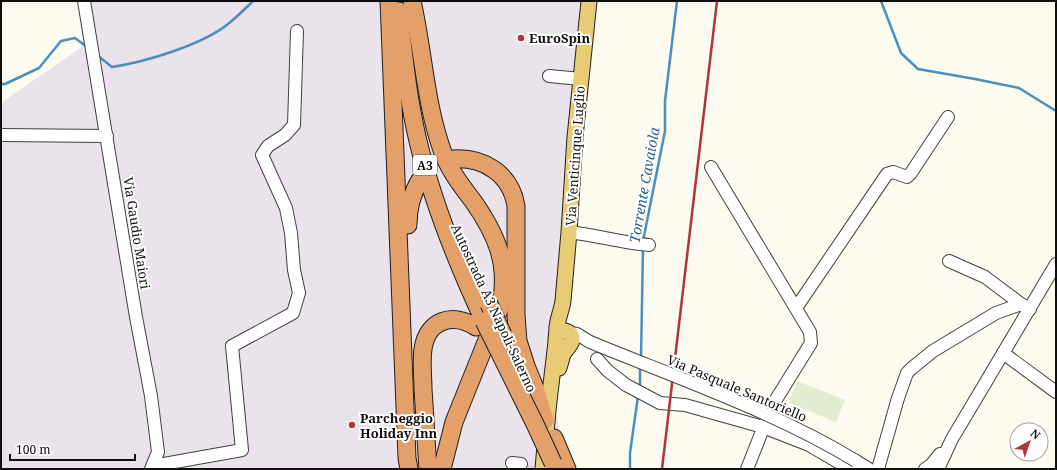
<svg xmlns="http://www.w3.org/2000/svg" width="1057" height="470" font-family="'Noto Serif',serif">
<rect width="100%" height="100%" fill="#fdfbf0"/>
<polygon fill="#eae3eb" points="78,1 583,1 551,377 565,469 1,469 1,103 83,46"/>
<polygon fill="#e2ecce" points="797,381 845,400 836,422 789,403"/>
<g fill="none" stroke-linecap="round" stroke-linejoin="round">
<g stroke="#4a8fbd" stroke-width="2.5">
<polyline points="881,1 901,53 918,69 975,79 1019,88 1056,111"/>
<path d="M 97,55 L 112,67 C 145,62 202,45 228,24 C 237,17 245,9 253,1"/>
<polyline points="1,84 5,84 39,68 61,41 75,38 87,47"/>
<polyline points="643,241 665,131 665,101 677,1"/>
<polyline points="641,359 643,248"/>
<polyline points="640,387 640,366"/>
<polyline points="630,469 630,453 638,396"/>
</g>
<polyline stroke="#d9d7ce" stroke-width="12" stroke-dasharray="12 6" stroke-linecap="butt" points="527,469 528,465"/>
<path stroke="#d9d7ce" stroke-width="17" stroke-dasharray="17 8" stroke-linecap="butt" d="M 420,180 C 428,170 440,163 453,159"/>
<g stroke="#414141" stroke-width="14">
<g id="minor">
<polyline points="84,1 136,317 151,396 158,452 151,469"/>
<polyline points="549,76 581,79"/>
<polyline points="1,135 107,136"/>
<polyline points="711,167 810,332 811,343 772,406 747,469"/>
<path d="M 569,232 C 596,235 622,243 649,245"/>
<polyline points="949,261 985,277 1021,304"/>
<polyline points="796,308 887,174 893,172 907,177 911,173 948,117"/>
<polyline points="568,332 577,334 590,342"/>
<polyline points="1003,353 1056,392"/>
<polyline points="597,359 608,371 626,385 660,403 685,405 763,427 809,445 850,469"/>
<polyline points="856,461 869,469"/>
<polyline points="512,463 521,464"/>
<polyline points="153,466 242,450 232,346 293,313 299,293 294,270 291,233 286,208 262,155 268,146 285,135 294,125 297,31"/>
<polyline points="878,469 898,398 907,373 912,368 933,351 996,313 1021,304 1030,309"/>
<polyline points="925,469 931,465 940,454"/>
<polyline points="938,469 952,439 1056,264"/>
</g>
</g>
<g stroke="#1f1f1f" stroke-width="17">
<g id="major">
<circle cx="564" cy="339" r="8"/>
<path d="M 557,336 C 555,323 561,314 563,301 L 569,232 L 575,137 L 589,1"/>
<polyline points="559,368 563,354 569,346"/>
<polyline points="543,469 548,410 556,342"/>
</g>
</g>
<g stroke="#1f1f1f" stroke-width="19">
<g id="highway">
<polyline points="389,1 407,458 409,469"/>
<path d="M 412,1 C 423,49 425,100 441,147 C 447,167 460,184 473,201 C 497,235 509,264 501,305 L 454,422 L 442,469"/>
<path d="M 399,11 C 403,54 408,99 418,141 C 433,204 457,263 484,321"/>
<path d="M 453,159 C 484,157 511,174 516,206 L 516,315 L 518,341 L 526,366 L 535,388 L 545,420"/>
<path d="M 408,225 C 408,208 411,195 420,180"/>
<polyline points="554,438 567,469"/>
<path d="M 428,469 C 426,442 425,416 423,389 C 423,376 421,362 423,349 C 427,320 453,312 476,327"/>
</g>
</g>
<use href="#minor" stroke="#fff" stroke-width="12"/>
<use href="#major" stroke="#e8cc75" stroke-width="15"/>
<use href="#highway" stroke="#e3a068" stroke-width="17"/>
<polyline stroke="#ad363b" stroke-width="2.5" points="662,469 717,1"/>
<g stroke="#414141" stroke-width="14" stroke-linecap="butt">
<path id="minor-bridge" d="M 590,342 C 680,379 773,411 856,461"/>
</g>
<g stroke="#1f1f1f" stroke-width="19" stroke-linecap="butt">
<g id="highway-bridge">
<polyline points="489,304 503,335"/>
<polyline points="484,321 535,424 553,463"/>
</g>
</g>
<use href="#minor-bridge" stroke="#fff" stroke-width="12"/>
<use href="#highway-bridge" stroke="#e3a068" stroke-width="17"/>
</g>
<g fill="#ad363b" stroke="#fff" stroke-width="1.5">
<circle cx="521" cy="38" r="4"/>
<circle cx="352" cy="425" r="4"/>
</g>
<g text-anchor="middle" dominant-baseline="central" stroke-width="4" stroke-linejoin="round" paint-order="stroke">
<rect fill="#fff" stroke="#565656" stroke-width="1" x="413" y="155" width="24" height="20" rx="3"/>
<g font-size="12" font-weight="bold" fill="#0e0e0e">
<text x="425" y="165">A3</text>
</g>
<g font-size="13" font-weight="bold" fill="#0e0e0e" stroke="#fff" text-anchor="start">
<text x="529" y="38">EuroSpin</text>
<text x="360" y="418">Parcheggio<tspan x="360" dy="15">Holiday Inn</tspan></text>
</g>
<g font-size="13" fill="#0e0e0e" stroke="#fff">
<text transform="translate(575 156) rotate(-86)">Via Venticinque Luglio</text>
<text transform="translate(137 233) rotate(81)">Via Gaudio Maiori</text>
<text transform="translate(494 308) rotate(65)">Autostrada A3 Napoli-Salerno</text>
<text transform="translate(737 388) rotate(23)">Via Pasquale Santoriello</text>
</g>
<g font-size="14" font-style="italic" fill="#256291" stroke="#fff">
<text transform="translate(644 185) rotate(-80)">Torrente Cavaiola</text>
</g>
</g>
<rect width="1057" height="470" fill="none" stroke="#0e0e0e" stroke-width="4"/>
<g transform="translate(1029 442) rotate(40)"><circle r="19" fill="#ffffff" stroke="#9f9f9f"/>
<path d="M0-3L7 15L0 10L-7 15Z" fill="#ad363b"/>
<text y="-6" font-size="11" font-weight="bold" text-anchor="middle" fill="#0e0e0e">N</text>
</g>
<path d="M10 454v6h125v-6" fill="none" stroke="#0e0e0e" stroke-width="2"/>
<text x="16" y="454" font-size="12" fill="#0e0e0e" stroke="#ffffff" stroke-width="3" paint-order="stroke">100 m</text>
</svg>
